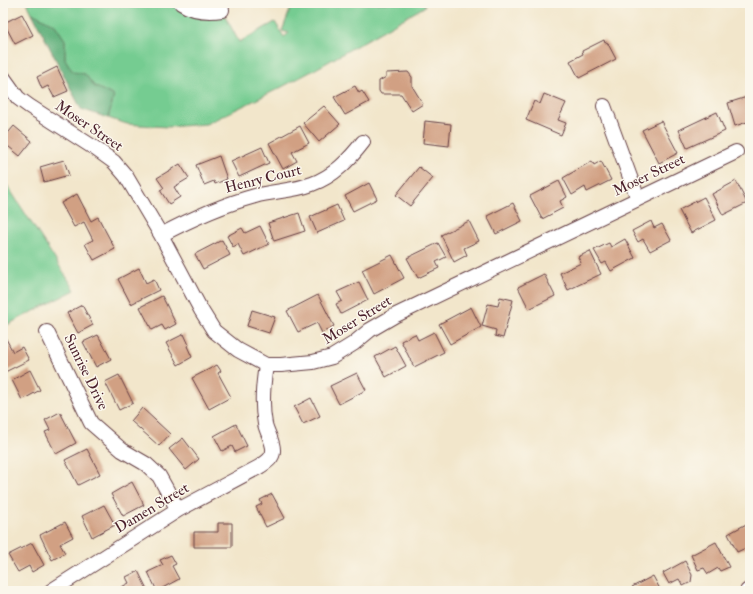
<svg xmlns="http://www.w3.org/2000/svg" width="753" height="594" font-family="'IM FELL Double Pica',serif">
<rect width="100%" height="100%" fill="#fbf7ec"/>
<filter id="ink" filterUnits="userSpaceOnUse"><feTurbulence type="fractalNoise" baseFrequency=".025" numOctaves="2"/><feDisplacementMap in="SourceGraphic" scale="8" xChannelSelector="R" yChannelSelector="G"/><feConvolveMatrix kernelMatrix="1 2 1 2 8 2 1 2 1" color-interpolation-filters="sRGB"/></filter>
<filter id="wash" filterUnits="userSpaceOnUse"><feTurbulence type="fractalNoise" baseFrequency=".012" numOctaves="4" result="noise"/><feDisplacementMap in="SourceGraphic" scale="16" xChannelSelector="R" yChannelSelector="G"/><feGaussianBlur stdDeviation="0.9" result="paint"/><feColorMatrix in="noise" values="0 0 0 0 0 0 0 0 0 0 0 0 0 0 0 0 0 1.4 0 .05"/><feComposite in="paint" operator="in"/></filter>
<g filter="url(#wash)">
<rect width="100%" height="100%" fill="#f2e6cb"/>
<path fill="#75cc91" stroke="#60765e" d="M27,3H181L222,10L239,42L275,22L284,37L289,33L282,31L290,10L298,3H425L424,7L314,70L278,89L206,124L167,127L127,124L108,118L114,96L94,86L85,74L73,72L65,59V40L55,25L32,13Z
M3,179L75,290L3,327Z"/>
<path fill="#60b07b" stroke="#556853" d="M32,13L55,25L65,40V59L73,72L85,74L94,86L114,96L108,118L81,109Z"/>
<g id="blocks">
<path fill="#d1a083" d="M22,14L33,35L15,44L4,23Z
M604,40L605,43L607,42L616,59L579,78L570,61L583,54L582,51Z
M57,67L68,91L54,97L48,86L42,89L37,77Z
M408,72L412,77V86L423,104L412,111L401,94H381L379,91V81L386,77V73Z
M355,86L359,93L362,91L369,102L345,115L334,97Z
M544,94L566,103L558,120L566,123L561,135L526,120L534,101L540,104Z
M750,96V121L735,126L728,103Z
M324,106L340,124L319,142L303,123Z
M717,112L725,131L687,148L679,130Z
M425,121L451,124L449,146L423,143Z
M661,121L678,153L659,163L642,130Z
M14,126L32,141L20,156L3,142V139Z
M300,126L309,143L292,152L297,161L283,169L269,143Z
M262,147L269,163L239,177L231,161Z
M219,156L227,179L215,184L214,181L204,185L196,165Z
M64,160L69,175L44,182L40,167Z
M592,161L594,165L601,161L611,180L587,192L585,187L572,195L563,178Z
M180,164L189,178L174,187L180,197L169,204L160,190L164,188L157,178Z
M419,167L433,178L410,206L396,195Z
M559,181L567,197L560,201L563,208L542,219L530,196Z
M736,181L747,203L723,215L712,194Z
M369,183L377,199L353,211L345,196Z
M77,194L91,221L98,217L115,249L94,260L85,244L93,240L84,222L74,227L61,203Z
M704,197L716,220L691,233L679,210Z
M513,203L522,221L496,234L487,216Z
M337,205L344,221L317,233L310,217Z
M299,213L305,231L274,241L268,223Z
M469,221L479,241L464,248L467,255L454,262L441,235Z
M651,221L654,228L662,224L671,240L650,251L643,239L638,242L632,231Z
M260,226L269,244L244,256L238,244L233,247L227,236L242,228L245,233Z
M625,239L635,258L611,271L606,262L602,264L594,250L609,243L611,247Z
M222,240L230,255L203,269L195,254Z
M438,243L446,257L436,262L439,268L418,278L407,258Z
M590,251L601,274L568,290L560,273L581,263L578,257Z
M392,255L404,278L374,294L362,270Z
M139,268L146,283L154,279L159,290L131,304L118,279Z
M544,274L555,296L529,309L518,287Z
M359,282L368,300L341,314L336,304L342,301L337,292Z
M318,295L334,326L322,333L317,323L298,332L287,311Z
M162,296L176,324L165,330L162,325L152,330L140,307Z
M500,297L513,300L503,338L495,336L496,330L482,326L488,304L498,306Z
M82,305L93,325L78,333L67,313Z
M471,307L481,327L450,344L439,324Z
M252,310L275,317L269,333L247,326Z
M434,332L444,352L414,367L401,341L415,334L418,340Z
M184,334L189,345L187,346L192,357L178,365L166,343Z
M4,335L13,352L22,347L29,360L3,373V336Z
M98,335L111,359L96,367L83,342Z
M395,346L406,366L386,377L375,357Z
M217,365L221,371L218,373L231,397L209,409L192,378Z
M30,370L40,390L22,400L12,380Z
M357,373L366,390L339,404L330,386Z
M119,375L133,403L119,410L105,382Z
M311,398L320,416L303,424L294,407Z
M142,408L170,434L159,446L131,421Z
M60,412L76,443L56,454L45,432L50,430L45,420Z
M236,424L247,446L235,452L232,446L222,451L214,436Z
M183,438L199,459L186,470L169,449Z
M87,449L100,474L78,485L65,460Z
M132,482L144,505L123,516L111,494Z
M272,494L285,518L266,527L256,507L262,504L260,500Z
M104,505L115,525L92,537L82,516Z
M65,522L73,537L60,544L65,553L52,560L40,535Z
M750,522V546L737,552L728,534Z
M218,523H232V547H194V532H218Z
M716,542L729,567L720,571L718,568L708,574L704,568L698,570L691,555Z
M32,543L44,565L32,572L29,566L18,572L8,555Z
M171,555L176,564L172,566L179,579L157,591L148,572L163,565L160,560Z
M685,561L692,575L691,582L683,586L679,579L669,584L663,573Z
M138,571L148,591H117L116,590L129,583L126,577Z
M653,576L661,591H634L632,587Z"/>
</g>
</g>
<g filter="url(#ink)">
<use href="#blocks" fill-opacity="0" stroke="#633d43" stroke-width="1"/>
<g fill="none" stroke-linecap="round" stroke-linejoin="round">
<defs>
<path id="minor" d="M181,3C193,11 208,12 222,10
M3,77L18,98L29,106L96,149L114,162L126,176L161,235L201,310L214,331L238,350L266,365H281L313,362L332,357L353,344L370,330L394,316L736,152
M604,106L638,199
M161,235C191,219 222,205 255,196C273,191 294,191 312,184C334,176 349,160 363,142
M47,332L91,423L122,450L146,464L159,476L178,510
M51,591L178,510L259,467C265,463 273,459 273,451C274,443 267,433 265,424C261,404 263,385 266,365
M747,591L750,589"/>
</defs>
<use href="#minor" stroke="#633d43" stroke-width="16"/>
<use href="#minor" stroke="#fff" stroke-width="14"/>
</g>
</g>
<g text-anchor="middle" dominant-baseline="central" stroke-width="3" stroke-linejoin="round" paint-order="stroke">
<g font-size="15" fill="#4a1f2b" stroke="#fbf7ec">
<text transform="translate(89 126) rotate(34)">Moser Street</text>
<text transform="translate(649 175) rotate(-26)">Moser Street</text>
<text transform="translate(263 179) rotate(-14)">Henry Court</text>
<text transform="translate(357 320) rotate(-32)">Moser Street</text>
<text transform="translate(86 372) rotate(64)">Sunrise Drive</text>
<text transform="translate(152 508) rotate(-31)">Damen Street</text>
</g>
</g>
<rect width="753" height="594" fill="none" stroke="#fbf7ec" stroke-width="16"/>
</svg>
